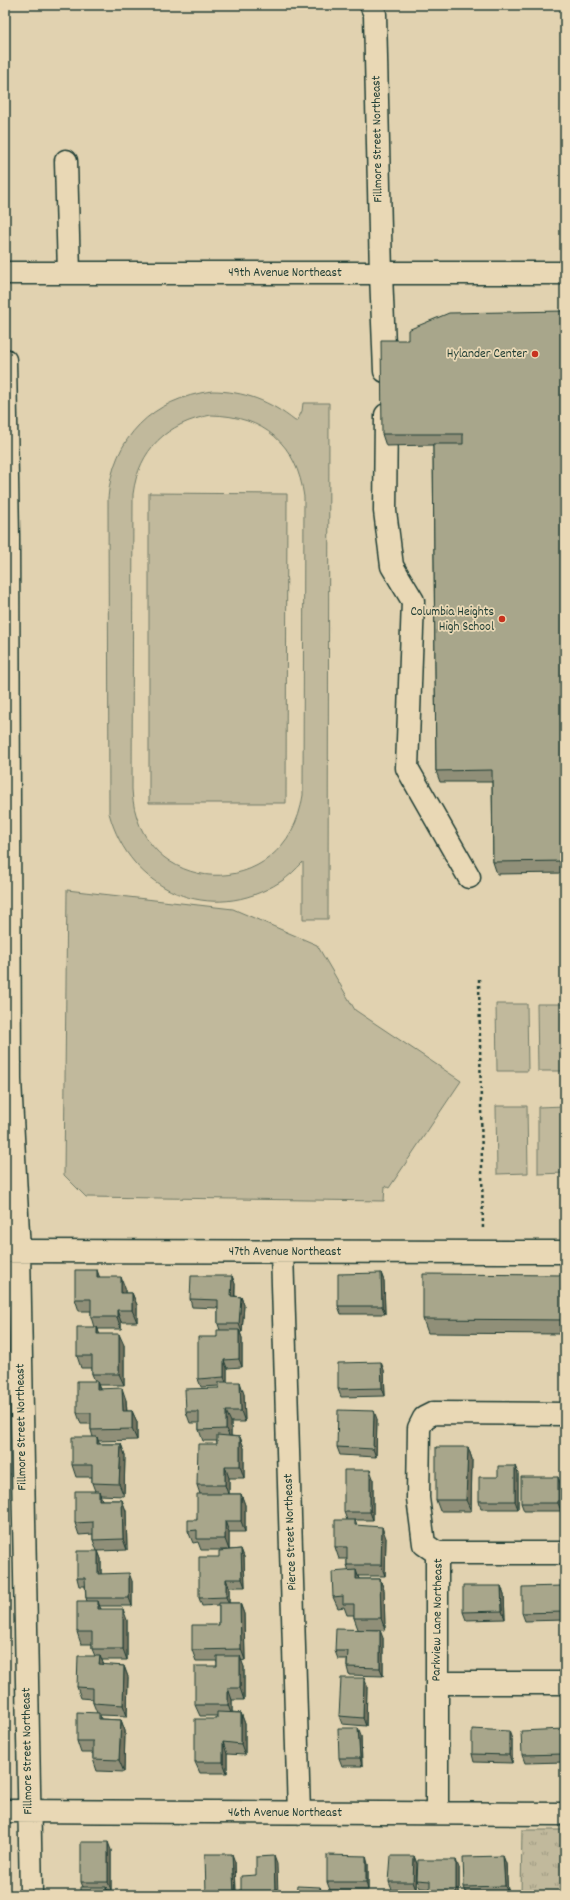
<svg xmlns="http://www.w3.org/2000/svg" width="570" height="1900" font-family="Dekko,sans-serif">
<defs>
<pattern id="park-tufts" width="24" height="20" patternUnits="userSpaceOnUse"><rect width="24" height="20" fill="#c1b99c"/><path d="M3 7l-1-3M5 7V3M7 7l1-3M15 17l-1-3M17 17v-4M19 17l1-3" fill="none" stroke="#9c9880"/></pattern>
</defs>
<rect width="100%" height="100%" fill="#e1d2b0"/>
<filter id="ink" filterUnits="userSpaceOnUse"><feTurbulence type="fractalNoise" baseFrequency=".025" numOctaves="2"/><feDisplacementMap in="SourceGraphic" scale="8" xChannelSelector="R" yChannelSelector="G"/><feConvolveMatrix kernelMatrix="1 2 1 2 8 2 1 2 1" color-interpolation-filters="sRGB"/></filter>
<g filter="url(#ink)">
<path fill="url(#park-tufts)" stroke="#707b68" d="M522,1830H565V1895H521Z"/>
<path fill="#c1b99c" stroke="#707b68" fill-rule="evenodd" d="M212,391C244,391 270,401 295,421H297L302,411L303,403H329L328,919H303V862C296,869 289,877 280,882C211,926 130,891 109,813L108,498C113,437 152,399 212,391ZM211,415C264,416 297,444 304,497L303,795C287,907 136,899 132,789L133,494C139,449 167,423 211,415Z
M149,493L287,494L286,803H149Z
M67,890L233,909L317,945L355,1010L461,1081L389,1188L385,1186L384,1201L86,1197L64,1175Z
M496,1004H527L528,1071H497Z
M537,1004H565V1071H538Z
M496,1106H527L528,1173L497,1174Z
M565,1106V1173L538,1174V1107Z"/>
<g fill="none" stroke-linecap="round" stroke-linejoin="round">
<defs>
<path id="minor" d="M371,5L375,14L381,274L385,371
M66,161L69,273
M5,273H565
M5,360L8,538L10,1080L19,1252L31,1895
M386,415L385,511L392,566L413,601L407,768L469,877
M5,1251L565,1252
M282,1252L299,1813
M437,1553L424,1544L418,1498L419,1428L424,1418L434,1413L565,1414
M437,1553V1813
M437,1553H565
M437,1683H565
M5,1811L565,1814"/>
</defs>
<use href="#minor" stroke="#1f3d34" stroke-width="25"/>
<path stroke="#1f3d34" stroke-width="2.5" stroke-dasharray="3 3" stroke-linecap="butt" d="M479,979L483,1231"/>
<use href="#minor" stroke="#e9d8b5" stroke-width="22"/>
</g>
<path fill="#908f78" stroke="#1f3d34" d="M565,311V873L497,874L493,862L492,782H440L436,771L433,445L386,446L382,434L408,340Z
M381,1273L384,1281L385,1314H341L338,1306Z
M565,1275V1334L428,1333L423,1319Z
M232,1276L235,1284V1296L241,1297L244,1305L242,1332H240L242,1338V1367L227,1368V1382L244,1394L245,1422H231V1436L240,1437L244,1448V1478H229V1494H241L245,1505V1532H229V1550L241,1549L244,1557L245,1587H229V1603H240L244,1614L245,1660L241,1661L244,1667V1700H232V1712L241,1713L245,1724V1755L227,1754V1773H200L195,1762L217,1719V1716H200L195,1705L217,1666V1661H196L192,1650L219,1625V1605L202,1606L199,1598L219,1557L227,1550H201L198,1542L193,1543L188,1531L197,1520L200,1494L197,1485L217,1444V1441H203L199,1430V1423H190L186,1412L219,1388V1386L201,1387L198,1379L220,1330L218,1324V1308L192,1307L190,1299Z
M99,1277L125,1288V1293H132L137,1305V1322H121V1329H98L99,1334L124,1345V1385H98L100,1389L126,1400L127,1411H132L137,1422V1440L98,1441L99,1444H121L125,1455L124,1496L100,1495L102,1500H122L126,1511L127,1550L98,1551L101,1559V1574L132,1581V1606H99L101,1609L127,1620V1660H102L103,1665L124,1666L128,1677L127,1716L100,1715L101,1719L121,1720L125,1731L124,1772L97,1771L93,1759V1753H81L77,1741L97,1713L93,1703V1699L81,1698L77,1687L95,1656L92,1649V1644H81L77,1632L87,1601L86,1598L85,1586H79L77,1578L97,1551L93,1540V1534L79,1535L75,1523L95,1491L92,1483V1477H76L72,1465L93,1437L91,1430V1424H81L77,1413L95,1381L92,1374V1368H81L77,1356L94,1327L91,1317V1311H79L75,1299Z
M384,1370L385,1396L341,1397L338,1389Z
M377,1419L376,1457L340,1455L337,1447Z
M468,1447L472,1459L471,1511H440L436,1500Z
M515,1466L518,1474V1509H481L479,1501L498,1477Z
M558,1477L561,1485V1511H524L521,1503Z
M373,1478V1520H355L357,1526L386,1538L385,1576H358L359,1579H380L384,1590L385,1630H363L383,1638V1676L349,1675L347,1667V1659H338L335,1651L358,1629L354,1618V1615H347L344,1607L338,1608L333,1597L349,1571L347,1565V1559H339L335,1547L347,1520L344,1512Z
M501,1586L504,1594L505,1619L466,1620L463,1612Z
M562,1586L565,1594V1620L525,1621L522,1613Z
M364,1678L367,1686L366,1726L342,1724L339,1716Z
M565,1735V1762L525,1763L522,1755Z
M361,1736L362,1766H342L339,1758Z
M512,1739V1763L474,1762L472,1754Z
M111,1850V1890H108L109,1895L83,1887L81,1882Z
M414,1856L417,1864L416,1890H392L389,1882Z
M503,1856L506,1864L508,1894L467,1895L464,1887Z
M235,1862L236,1895H207L206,1894Z
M368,1864V1890H330L327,1882Z
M459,1868V1895L430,1889L420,1888L417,1880Z"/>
<path fill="#767461" stroke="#1f3d34" d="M97,1270L101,1281L97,1277Z
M381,1273L384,1281L385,1314L382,1306Z
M232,1276L235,1284L234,1304L231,1296Z
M121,1277L125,1288V1305L121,1293Z
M132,1293L137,1305V1322L132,1310Z
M241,1297L244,1305L242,1332L239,1324Z
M117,1310L121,1322V1329L117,1317Z
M97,1327L101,1338L97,1334Z
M239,1330L242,1338V1367L239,1359Z
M119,1334L124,1345V1385L119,1374Z
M224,1360L227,1368V1385L224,1377Z
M381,1362L384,1370L385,1396L382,1388Z
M97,1381L101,1393L97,1389Z
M240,1382L244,1394L245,1422L241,1411Z
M122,1388L126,1400L127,1422L123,1411Z
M132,1411L137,1422V1440L132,1429Z
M226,1411L231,1422V1440L226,1429Z
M374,1411L377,1419L376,1457L373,1449Z
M97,1437L101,1448L97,1444Z
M240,1437L244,1448V1478L240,1466Z
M121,1444L125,1455L124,1496L119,1484Z
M468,1447L472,1459L471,1511L466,1500Z
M225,1466L229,1478V1497L225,1485Z
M515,1466L518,1474V1509L515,1501Z
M370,1470L373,1478V1520L370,1512Z
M558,1477L561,1485V1511L558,1503Z
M99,1491L103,1503L99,1500Z
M241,1494L245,1505V1532L241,1521Z
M122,1500L126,1511L127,1550L123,1539Z
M225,1521L229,1532V1550L225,1539Z
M382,1527L386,1538L385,1576L381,1565Z
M241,1549L244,1557L245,1587L242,1579Z
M98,1551L101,1559V1582L98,1574Z
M356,1570L360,1582L356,1579Z
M129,1573L132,1581V1606L129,1598Z
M226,1579L229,1587V1605L226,1597Z
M380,1579L384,1590L385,1630L381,1618Z
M501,1586L504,1594L505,1619L502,1611Z
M562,1586L565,1594V1618L563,1612Z
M98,1601L102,1613L98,1609Z
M240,1603L244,1614L245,1660L241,1649Z
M123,1609L127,1620V1660L123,1649Z
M380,1630L383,1638V1676L380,1668Z
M100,1656L105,1667L99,1664Z
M240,1656L244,1667V1700L240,1688Z
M124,1666L128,1677L127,1716L123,1705Z
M364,1678L367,1686L366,1726L363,1718Z
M228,1688L232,1700V1716L228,1705Z
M241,1713L245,1724V1755L241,1744Z
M121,1720L125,1731L124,1772L119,1760Z
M358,1728L361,1736L362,1766L360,1758Z
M563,1729L565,1735V1760L563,1754Z
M509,1731L512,1739V1763L509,1755Z
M223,1742L227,1754V1773L223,1762Z
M108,1842L111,1850V1890L108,1882Z
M232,1854L235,1862L236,1895H234V1894Z
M274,1856L277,1864L278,1895H275Z
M366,1856L368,1864V1890L366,1882Z
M414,1856L417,1864L416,1890L413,1882Z
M503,1856L506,1864L508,1894L505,1886Z
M456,1860L459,1868V1895H456Z
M106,1887L109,1895H106Z
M320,1887L323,1895H320Z"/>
<path fill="#a8a68b" stroke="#1f3d34" d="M565,311V861L493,862L492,770L436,771L433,444H463V434H382L381,340H408V330L449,313Z
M75,1270H97V1277H121V1293H132V1310H117V1317H91V1299H75Z
M381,1273L382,1306H338V1274Z
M423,1274L565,1275V1320L423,1319Z
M191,1276H232L231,1296L241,1297L239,1324H218V1300L190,1299Z
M77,1327H97V1334H119V1374H92V1356H77Z
M217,1330H239V1359L224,1360V1377L198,1379V1337H217Z
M381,1362L382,1388L338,1389V1363Z
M77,1381H97V1389L122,1388L123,1411H132V1429L91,1430V1413H77Z
M219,1382H240L241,1411H226V1429L199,1430V1412H186L185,1389L219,1388Z
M338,1410L374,1411L373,1449L337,1447Z
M217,1435L240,1437V1466H225V1485H197L198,1444H217Z
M72,1437H97V1444H121L119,1484L92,1483V1465H72Z
M436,1447H468L466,1500H436Z
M498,1466H515V1501H479V1477H498Z
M344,1470H370V1512H344Z
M521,1477H558V1503H521Z
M75,1491H99V1500H122L123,1539L93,1540V1522L75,1523Z
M197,1494H241V1521H225V1539H197V1530L188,1531V1520H197Z
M335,1520H355V1525L382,1527L381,1565H347V1547H335Z
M241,1549L242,1579H226V1597L199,1598V1557H219V1551Z
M77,1551H98V1574L129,1573V1598H86L85,1578H77Z
M356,1570V1579H380L381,1618H354V1604H343V1596L333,1597L332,1572Z
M463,1586H501L502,1611L463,1612Z
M562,1586L563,1612L522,1613V1587Z
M77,1601H98V1609H123V1649H92V1632H77Z
M219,1603H240L241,1649L192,1650V1625H219Z
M336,1629L380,1630V1668L347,1667L348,1651H335Z
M78,1656H100L99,1664L124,1666L123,1705L93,1703V1688L77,1687Z
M217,1656H240V1688H228V1705H195V1666H217Z
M341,1678H364L363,1718L339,1716Z
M77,1712L99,1713V1719L121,1720L119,1760L93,1759V1741H77Z
M217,1712L241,1713V1744L223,1742V1762H195V1719H217Z
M338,1728H358L360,1758H339Z
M472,1729L509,1731V1755L472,1754Z
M563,1729V1754L522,1755L521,1731Z
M81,1842H108V1882H81Z
M205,1854H232L234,1894H206Z
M327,1855L366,1856V1882H327Z
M274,1856L275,1895H241V1876L256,1875V1857Z
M391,1856H414L413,1882H389Z
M503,1856L505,1886L464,1887L463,1857Z
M418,1860H456V1895H430V1881L417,1880Z
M297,1886L320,1887V1895H296Z
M81,1887H106V1895H81Z"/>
</g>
<g fill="#c8321e" stroke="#e9d8b5" stroke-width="1.5">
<circle cx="535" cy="354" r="4"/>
<circle cx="502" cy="619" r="4"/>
</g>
<g text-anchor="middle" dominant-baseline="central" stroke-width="3.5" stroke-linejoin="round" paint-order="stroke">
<g font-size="13" fill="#1f3d34" stroke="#e9d8b5">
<text transform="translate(378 139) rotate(-91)">Fillmore Street Northeast</text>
<text x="285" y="273">49th Avenue Northeast</text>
<text x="285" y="1252">47th Avenue Northeast</text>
<text transform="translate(22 1427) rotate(-91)">Fillmore Street Northeast</text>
<text transform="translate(291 1532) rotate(-92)">Pierce Street Northeast</text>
<text transform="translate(438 1620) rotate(-89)">Parkview Lane Northeast</text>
<text transform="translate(28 1751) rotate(-91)">Fillmore Street Northeast</text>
<text x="285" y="1813">46th Avenue Northeast</text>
</g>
<g font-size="13" fill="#1f3d34" stroke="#e9d8b5" text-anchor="end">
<text x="527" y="354">Hylander Center</text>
<text x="494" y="612">Columbia Heights<tspan x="494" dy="15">High School</tspan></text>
</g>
</g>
<rect width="570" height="1900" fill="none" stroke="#e9d8b5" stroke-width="20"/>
<rect x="10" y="10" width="550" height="1880" fill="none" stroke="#1f3d34" stroke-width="1.5" filter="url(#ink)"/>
</svg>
